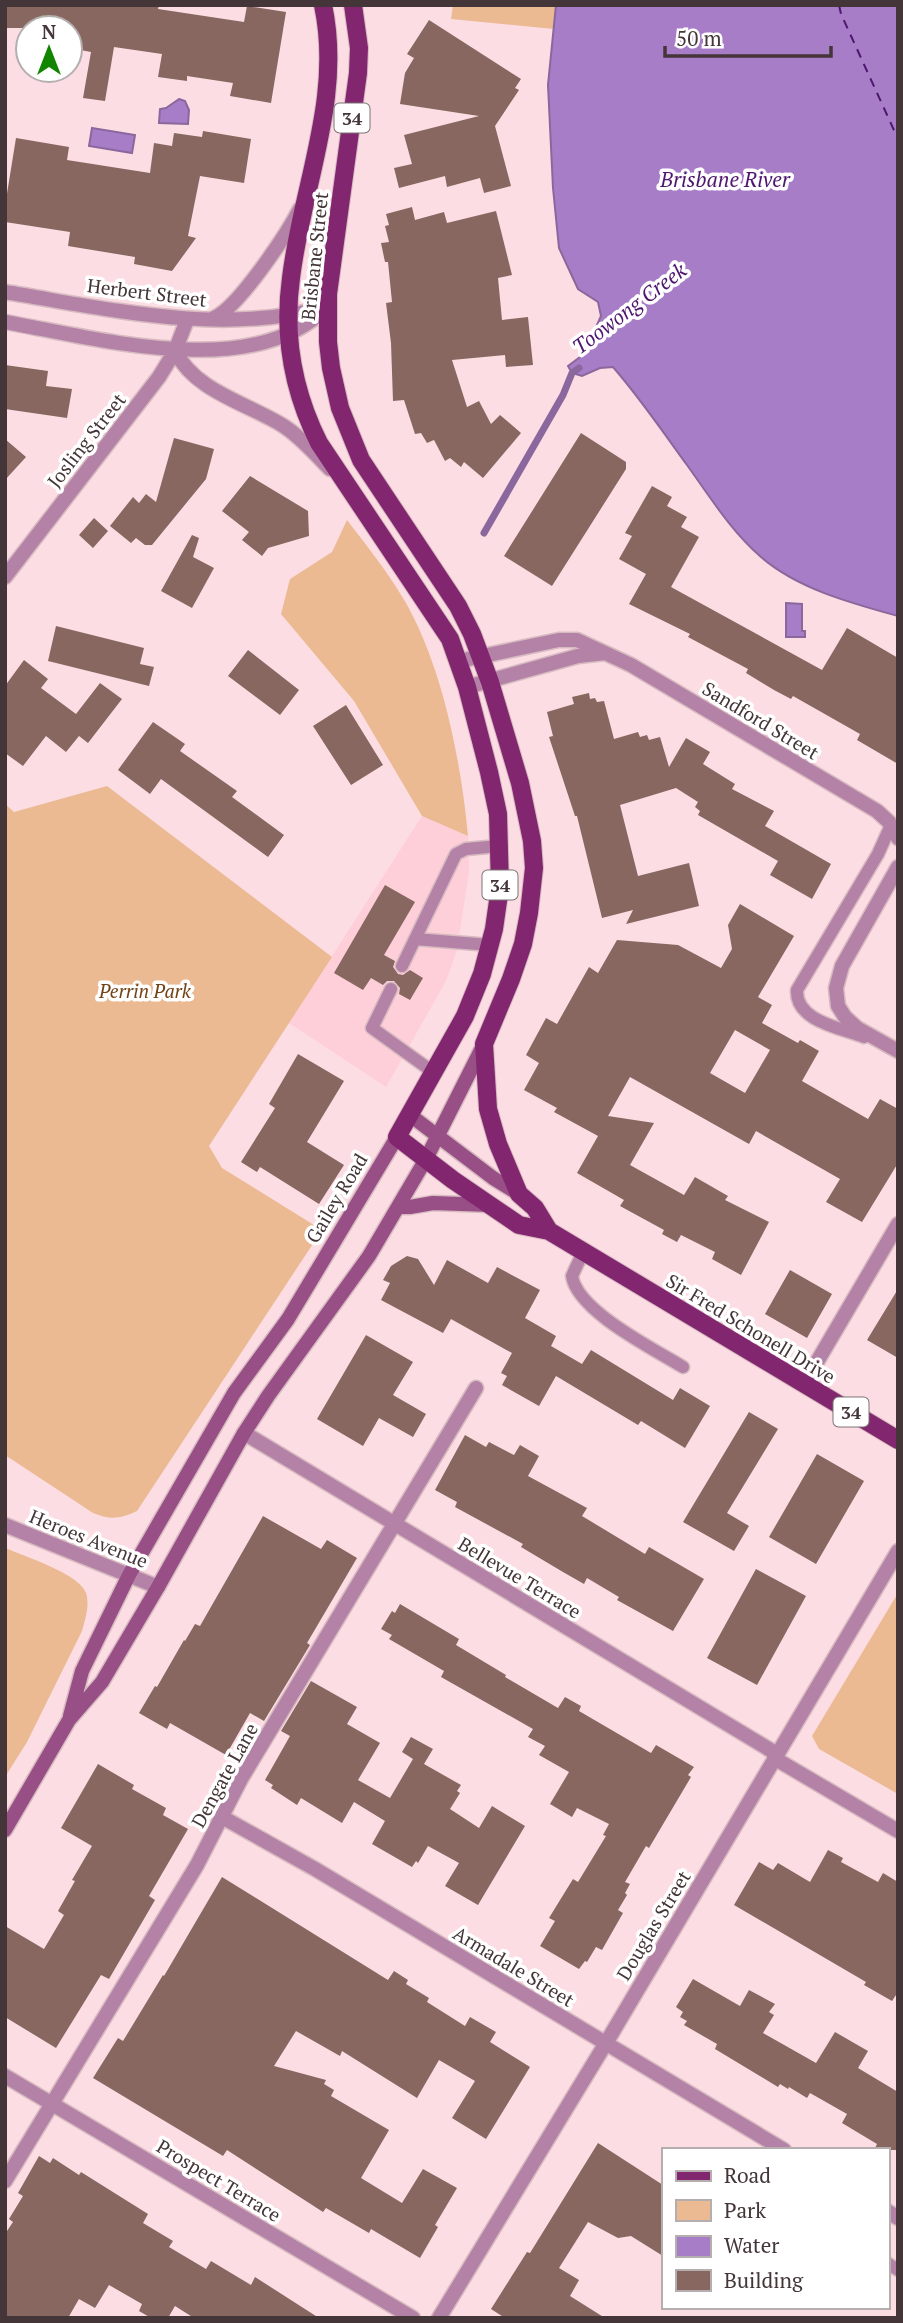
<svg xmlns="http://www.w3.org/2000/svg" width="903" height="2323" font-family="'PT Serif',serif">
<rect width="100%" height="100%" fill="#fcdde3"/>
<path fill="#fecfd8" d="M422,816L468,836L469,872L457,950L446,981L386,1087L289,1023Z"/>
<path fill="#ebba93" d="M453,5H556L554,29L451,19Z
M347,520C368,547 389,574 406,603C443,669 461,761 468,836L422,816L354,701L281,614L290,579L332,552Z
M107,786L332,957L209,1146L222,1168L322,1230L137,1511C120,1519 110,1520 93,1513L5,1455V804L14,812Z
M5,1548C24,1556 80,1574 86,1593C90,1605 85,1620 82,1631L27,1742L5,1777Z
M898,1593V1794L819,1749L812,1736Z"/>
<path fill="#a87dc7" stroke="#8a679c" stroke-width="2" d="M556,5H898V616C851,603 798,589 761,557C731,531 710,497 687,465C663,432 640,398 613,367L600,368L582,376L572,373L568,366L584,354L601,316L598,302L578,289L559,248L553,188L548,85Z
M179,99L185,101L189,110L188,124L159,123L160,109L166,108Z
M92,128L135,135L132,153L89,146Z
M786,603L802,604V631H805V637H786Z"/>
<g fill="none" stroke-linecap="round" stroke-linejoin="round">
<path stroke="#8a679c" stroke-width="7" d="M484,533L563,395L572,373L579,368"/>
<path stroke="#4f166f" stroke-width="2" stroke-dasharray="9 7" stroke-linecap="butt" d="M839,5L841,14L898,139"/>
</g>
<path fill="#876760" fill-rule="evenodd" d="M5,5H159L158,9L244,22L247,6L286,12L271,103L230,96L233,83L187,76V81L158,77L162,54L114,47L105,101L83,98L91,52L70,48V28H5Z
M429,20L521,79L515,88L519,90L495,126L511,186L484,193L480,178L447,187L445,176L399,188L394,168L412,164L404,135L479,116L400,104L405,73L414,58L407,54Z
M203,131L251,139L244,183L200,176L188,236L196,238L172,271L134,264L135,257L68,246L70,232L5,222V206L16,138L69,147L67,160L150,173L154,143L172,146L174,133L202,137Z
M412,207L415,220L444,212L447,223L496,211L512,275L498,278L502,320L528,317L533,365L506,367L505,355L452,360L467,407L479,401L491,424L500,415L521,433L483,478L464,462L461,467L450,458L445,461L434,440L427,443L421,433L415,434L404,400L393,401L391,343L386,303L392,302L388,262H385L381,243L389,242L385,226L389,225L386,214Z
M5,365L48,371L46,386L72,389L67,418L5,409Z
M581,433L626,462V469L552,586L504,556Z
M174,438L214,449L206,479L152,545H145L136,538L131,543L110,526L133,497L139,503L146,494L156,502Z
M5,439L26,457L5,480Z
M250,476L308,511L309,536L268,548L262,556L242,540L249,532L222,511Z
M652,486L672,497L667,506L687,517L681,527L699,537L671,587L822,670L847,628L898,658V764L857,740L860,734L793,696L791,699L774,690L746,673L748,669L688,637L690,634L629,604L646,574L619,559L632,536L625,533Z
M94,518L108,531L93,548L79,535Z
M192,535L199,538L193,557L214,568L192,608L161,591Z
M56,626L144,648L140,664L154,667L149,686L48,661Z
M248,650L299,690L280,715L228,676Z
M24,660L48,679L41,688L76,714L100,683L122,699L88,743L79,736L66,752L46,736L23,766L5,753V686Z
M589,693L590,699L595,698L597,702L604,701L614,739L638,732L640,737L647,735L649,740L660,737L669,767L686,738L710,752L703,764L735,784L732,789L774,811L765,826L831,864L812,899L770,875L778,861L698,815L700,811L695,807L698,802L676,788L620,805L638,876L689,863L699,906L626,924L633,910L602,918L577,816H575L549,737L553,736L547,712L574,704L572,697Z
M346,705L383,765L351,785L313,726Z
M153,722L185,744L180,751L237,791L232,797L284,835L268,857L161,779L150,794L118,770Z
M385,885L415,902L384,955L395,961L393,967L398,974L403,975L410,970L423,978L410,1000L399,994L400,988L394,981H387L383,985L371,978L363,990L334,973Z
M740,904L794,936L758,997L772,1005L762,1023L798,1043L800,1040L819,1051L802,1081L868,1119L880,1099L898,1109V1163L862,1222L826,1202L840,1179L756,1131L749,1144L630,1077L608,1116L654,1123L630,1165L684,1195L695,1177L728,1196L725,1200L769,1222L741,1275L712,1259L715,1252L681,1235L677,1242L662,1234L664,1230L620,1206L624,1200L577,1173L598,1136L554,1112L557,1108L524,1090L539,1063L526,1055L546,1018L557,1024L589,967L598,973L617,940L678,945L721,968L732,949L728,925ZM735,1030L770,1050L745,1093L710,1073Z
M298,1054L344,1081L307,1142L344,1165L319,1204L260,1167L257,1172L241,1162L275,1108L269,1104Z
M407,1256L418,1259L434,1285L447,1260L488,1283L497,1267L540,1290L525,1318L556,1336L551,1346L582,1364L591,1350L673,1400L680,1388L710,1406L685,1448L641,1421L638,1425L556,1376L539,1406L502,1385L507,1376L501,1373L512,1353L451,1319L443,1333L381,1300L390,1283L383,1280L391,1266Z
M790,1270L832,1294L807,1338L765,1314Z
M898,1289V1358L867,1340Z
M366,1335L413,1362L393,1395L426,1414L413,1437L379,1418L363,1446L317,1419Z
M749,1412L778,1429L727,1513L749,1526L734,1551L683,1522Z
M465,1435L486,1447L489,1442L514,1455L520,1445L539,1456L528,1476L587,1508L582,1516L645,1554L649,1547L704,1579L673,1631L617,1600L619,1597L587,1578L584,1584L563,1572L521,1547L523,1544L455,1507L457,1502L435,1490Z
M817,1454L864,1481L816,1564L769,1537Z
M263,1516L321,1549L327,1540L357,1558L307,1643L310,1645L264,1721L250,1713L226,1755L170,1723L167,1729L139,1713L155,1686L157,1687L184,1640L185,1641L195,1624L200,1626Z
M756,1569L806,1596L757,1685L707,1658Z
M400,1604L459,1639L456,1645L506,1675L505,1677L558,1708L565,1697L581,1706L579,1711L651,1753L656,1745L694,1767L688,1775L691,1777L649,1848L646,1846L625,1882L630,1884L625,1893L627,1895L618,1910L623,1913L602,1950L596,1947L587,1962L585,1961L579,1969L540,1946L555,1921L549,1918L573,1879L578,1882L606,1836L603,1835L609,1824L577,1808L572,1817L550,1804L569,1772L539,1755L545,1746L528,1737L533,1729L441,1677L444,1671L389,1639L392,1635L381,1629L392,1611L395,1613Z
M311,1681L357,1707L347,1724L380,1743L358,1780L390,1798L413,1759L402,1752L411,1737L433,1749L424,1764L461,1785L457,1791L460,1793L450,1809L479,1828L492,1806L525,1826L478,1905L445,1886L459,1863L428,1846L418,1863L416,1861L412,1867L372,1844L385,1821L354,1802L342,1823L301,1798L297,1805L271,1788L273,1785L265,1780L290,1736L281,1731Z
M98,1764L134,1785L132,1789L166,1808L163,1815L188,1829L149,1896L155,1900L109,1979L101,1975L56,2048L5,2017V1926L44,1949L64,1915L58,1911L75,1881L72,1880L92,1846L61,1828Z
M828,1850L843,1858L841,1862L878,1882L883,1873L898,1882V1992L892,2001L864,1985L866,1982L734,1905L759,1862L773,1870L778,1863L810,1882Z
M222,1877L388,1980L394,1971L408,1980L406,1984L429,1998L427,2002L465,2026L470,2017L496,2032L490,2042L530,2067L486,2139L452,2118L475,2081L439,2060L417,2098L342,2051L340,2056L296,2031L274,2066L326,2080L324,2084L334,2090L331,2096L389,2130L361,2178L402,2203L423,2169L457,2188L435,2225L438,2227L420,2258L371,2229L369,2233L326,2208L323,2212L227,2150L223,2156L93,2078L118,2038L123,2041L163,1975L164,1976Z
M693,1979L740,2006L749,1990L775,2004L769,2012L774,2015L763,2033L816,2063L835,2032L868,2051L858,2068L898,2092V2150H874L877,2144L842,2123L847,2114L810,2093L807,2098L789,2087L788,2089L780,2084L778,2087L715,2049L717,2044L684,2025L687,2021L680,2017L683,2012L676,2007Z
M598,2143L663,2185V2256L631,2236L618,2238L588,2222L559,2268L579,2280L570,2296L605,2318H505L491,2309L527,2252L530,2253Z
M39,2156L50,2163L53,2158L79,2175L81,2172L148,2214L143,2223L173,2241L169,2247L206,2269L211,2261L251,2285L255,2277L319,2318H194L175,2306L168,2318H151L139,2311L142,2304L109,2285L95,2308L79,2299L68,2318H5V2234L13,2222L9,2219L23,2196L18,2193Z"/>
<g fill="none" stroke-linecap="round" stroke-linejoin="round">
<defs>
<path id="service" d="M415,939L490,945
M402,966L456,854L466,849L499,846
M391,989L372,1028L433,1072
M864,1037C841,1028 795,1021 797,990L878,854L891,825
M583,1252L572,1276C577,1311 654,1349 683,1367
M887,2263L898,2270"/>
<path id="minor" d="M5,292C110,309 217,335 323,308
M214,318C238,308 287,234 300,209
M5,322C96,338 254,383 327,307
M175,351C195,391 246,403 282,425C300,436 315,454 330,469
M5,577L159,377L175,351L187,320
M459,661L559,640H577L631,665L877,811L889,822L898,838
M467,687L578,656L605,653
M898,867L842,966L836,988L838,1006L845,1017L857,1028L898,1051
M804,1384L898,1224
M244,1433L777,1754
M774,1758L898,1831
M222,1817L315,1869L784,2150
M5,2076L413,2318
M5,2181L197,1865L241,1779L476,1388
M887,2211L898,2218
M439,2318L612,2033L898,1551"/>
<path id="tertiary" d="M5,1525L158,1587"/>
<path id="secondary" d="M410,1115L493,1178L519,1194
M398,1207H410L433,1203L490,1205
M70,1716L82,1671L129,1575L234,1393L288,1319L397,1137
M5,1830L69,1720L102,1682L158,1587L244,1433L268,1396L369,1256L426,1159L484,1044"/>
<path id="primary" d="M323,5C343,98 302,186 291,278C283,336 293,391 319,443L450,639L467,687L489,772L498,814L500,887L494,929L482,974L465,1016L397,1137L453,1180L519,1225L549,1231L898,1440
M353,5L359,48L358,73L328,294V342L331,368L340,408L361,460L458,606L472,634L490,682L520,783L532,841L534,868L529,913L523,944L511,979L484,1044L488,1109L498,1144L519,1194L535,1208L549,1231"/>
</defs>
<use href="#service" stroke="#d7bbc1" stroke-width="15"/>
<use href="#minor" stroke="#d7bbc1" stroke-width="17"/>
<use href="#tertiary" stroke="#d7bbc1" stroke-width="17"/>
<use href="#secondary" stroke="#d7bbc1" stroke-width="17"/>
<use href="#primary" stroke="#d7bbc1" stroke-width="20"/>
<use href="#service" stroke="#b482a6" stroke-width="12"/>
<use href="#minor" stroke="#b482a6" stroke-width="14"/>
<use href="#tertiary" stroke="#b482a6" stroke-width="14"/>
<use href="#secondary" stroke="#984f86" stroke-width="14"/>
<use href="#primary" stroke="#82276f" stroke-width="18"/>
</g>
<g text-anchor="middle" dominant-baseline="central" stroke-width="7" stroke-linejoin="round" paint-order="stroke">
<g fill="#fff" stroke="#7c7274" stroke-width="2">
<rect x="334.5" y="103.5" width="35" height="29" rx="5"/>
<rect x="482.5" y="870.5" width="35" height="29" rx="5"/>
<rect x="833.5" y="1397.5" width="35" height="29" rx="5"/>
</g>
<g font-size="18" font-weight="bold" fill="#443538">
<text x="352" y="118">34</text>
<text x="500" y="885">34</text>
<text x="851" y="1412">34</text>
</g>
<g font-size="19" fill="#443538" stroke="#fff">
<text transform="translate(314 256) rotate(-84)">Brisbane Street</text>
<text transform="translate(147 292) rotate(7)">Herbert Street</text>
<text transform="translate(86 440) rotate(-52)">Josling Street</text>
<text transform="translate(761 720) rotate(31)">Sandford Street</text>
<text transform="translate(336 1198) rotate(-59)">Gailey Road</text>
<text transform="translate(751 1328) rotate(31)">Sir Fred Schonell Drive</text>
<text transform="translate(89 1538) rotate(22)">Heroes Avenue</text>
<text transform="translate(520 1577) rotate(31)">Bellevue Terrace</text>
<text transform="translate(224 1775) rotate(-61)">Dengate Lane</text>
<text transform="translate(653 1925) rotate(-59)">Douglas Street</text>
<text transform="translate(514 1966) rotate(31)">Armadale Street</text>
<text transform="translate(219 2180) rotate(31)">Prospect Terrace</text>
</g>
<g font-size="19" font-style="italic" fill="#734316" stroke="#fff">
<text x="145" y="990">Perrin Park</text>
</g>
<g font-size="21" font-style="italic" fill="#4f166f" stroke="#fff">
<text x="725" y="179">Brisbane River</text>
<text transform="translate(629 308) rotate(-37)">Toowong Creek</text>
</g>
</g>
<rect width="903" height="2323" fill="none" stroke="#443538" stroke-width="14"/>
<rect x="662" y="2148" width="228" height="161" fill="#ffffff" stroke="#b4aeaf" stroke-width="2"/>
<rect x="676" y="2171" width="35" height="10" fill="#82276f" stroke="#b4aeaf" stroke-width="2"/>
<text x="724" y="2183" font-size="21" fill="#443538">Road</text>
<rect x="676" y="2200" width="35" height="21" fill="#ebba93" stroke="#b4aeaf" stroke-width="2"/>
<text x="724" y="2218" font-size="21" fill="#443538">Park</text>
<rect x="676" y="2236" width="35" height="21" fill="#a87dc7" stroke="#b4aeaf" stroke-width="2"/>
<text x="724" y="2253" font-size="21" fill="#443538">Water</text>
<rect x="676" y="2270" width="35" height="21" fill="#876760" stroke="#b4aeaf" stroke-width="2"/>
<text x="724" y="2288" font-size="21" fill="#443538">Building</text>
<g transform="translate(49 49)"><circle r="33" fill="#ffffff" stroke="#b4aeaf" stroke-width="2"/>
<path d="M0-5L12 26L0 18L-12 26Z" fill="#128500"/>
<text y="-10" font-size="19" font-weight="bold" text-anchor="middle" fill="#443538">N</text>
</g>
<path d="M665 46v10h166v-10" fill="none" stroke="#443538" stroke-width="3.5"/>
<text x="676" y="46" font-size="21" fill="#443538" stroke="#ffffff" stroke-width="5" paint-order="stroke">50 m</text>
</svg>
